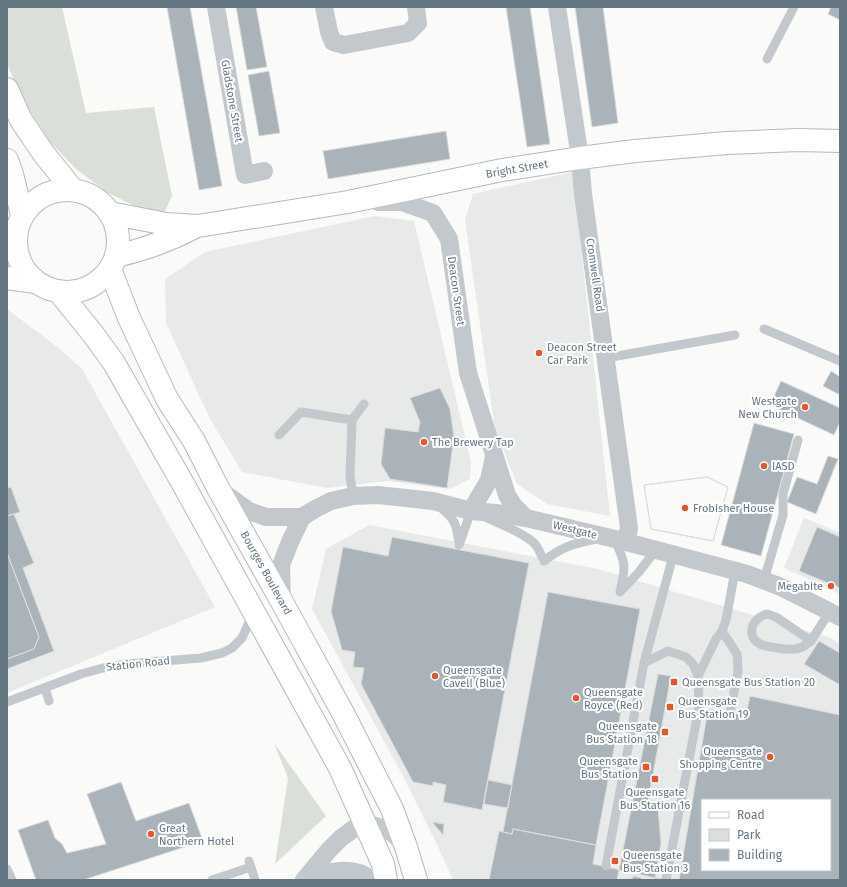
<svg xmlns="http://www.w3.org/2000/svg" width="847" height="887" font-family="'Fira Sans',sans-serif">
<rect width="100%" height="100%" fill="#fafaf8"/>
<path fill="#e8e9e9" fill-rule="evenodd" d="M573,172L610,516L547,504L517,484L495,429L465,220L473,194Z
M375,216L414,221L471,462L470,479L450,489L387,481L327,488L242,472L209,417L166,323L165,279L205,252Z
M7,309L60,349L82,369L215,607L7,693Z
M804,518L840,533V594L784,568Z
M369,525L598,569L831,638L840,644V880H453L438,847L403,776L312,609L326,549ZM702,800H830V870H702Z"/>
<path fill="#dadfd7" d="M7,7H62L86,113L154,107L172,196L164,213L135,206L108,193L76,169L51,143L24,102L7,64Z
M274,743L326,816L275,864L288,778Z"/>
<path fill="#aab3b9" stroke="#dcdcda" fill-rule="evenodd" d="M167,7H190L222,186L199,190Z
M236,7H256L267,67L247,70Z
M506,7H530L550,144L527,147Z
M575,7H603L618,123L592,127Z
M831,7H840V20L828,14Z
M269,71L280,133L259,136L248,75Z
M446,131L450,159L328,179L323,151Z
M831,371L840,377V395L823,386Z
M781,381L840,408V422L834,435L770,405Z
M440,388L450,409L454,437L447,488L390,479L381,464L385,428L418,432L420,422L410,398Z
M754,423L794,434L761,556L721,545Z
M828,456L838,459L816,514L787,502L797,477L817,484Z
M707,477L728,487L713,541L651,529L644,485Z
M707,477L728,487L713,541L651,529L644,485Z
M11,487L20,512L7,516V488Z
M14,514L34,563L23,568L54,651L7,669V659L34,649L39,637L7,553V516Z
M817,527L840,537V588L799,571Z
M392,537L529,563L482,810L443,802L446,785L433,782V786L413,782L361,684L364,668L353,667L355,652L342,650L331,611L343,547L388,556Z
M7,553L39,637L34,649L7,659Z
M548,592L640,609L596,845L513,829L512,834L503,832Z
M819,641L840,653V685L804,664Z
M658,674L671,676L647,807L658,809L661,843L655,878V880H617Z
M750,696L840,715V880H679L708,709L746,715ZM702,800H830V870H702Z
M488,780L512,785L508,808L484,804Z
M121,782L136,821L189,803L203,841L83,880H36L18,830L48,820L55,838L62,844L67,853L106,844L87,794Z
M432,822L444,824L443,835Z
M513,829L596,845L593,864L665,880H489L499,831L512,834Z
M634,876L641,878L642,880H631Z"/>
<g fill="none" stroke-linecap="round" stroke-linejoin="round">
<defs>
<path id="secondary" d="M110,213L166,224L198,226L348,202L502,170L580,158L635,151L727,143L798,140L840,141
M7,248L15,243
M116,256C144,250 170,240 195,227
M7,278L35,282"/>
<path id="primary" d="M7,89L21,120L44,154L73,190
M7,160L12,174L22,215
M16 241a51 51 0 1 1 102 0a51 51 0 1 1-102 0Z
M110,269L129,318L167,399L194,441L218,488L282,602L343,713L392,809L406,847L416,880
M59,292L93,334L114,363L182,482L340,768L383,864L386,880"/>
</defs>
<use href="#secondary" stroke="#b3babf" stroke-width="24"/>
<use href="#primary" stroke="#b5babe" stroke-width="24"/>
<path stroke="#c3c8cc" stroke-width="9" d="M767,59L794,7
M764,329L840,361
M606,358L735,335
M352,420L350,476L353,496
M352,420L364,404
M279,435L301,412L352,420
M440,507C456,520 456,524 459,543
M485,517C501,524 519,531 533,542C538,546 541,555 544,561C561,547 575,543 596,539
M615,540C626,564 626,566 620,592
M459,545L471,511L473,512
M764,580L783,515V494L798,440
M621,591L639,572L655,551
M767,614L776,617L811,641C806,645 801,649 794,649C787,650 767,647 760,644C745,636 752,618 767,614Z
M722,631L737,654L738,671L730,713
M811,641L830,611
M644,663L668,651L686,657L693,664L698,676L699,707L666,880
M698,676L716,639L722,631L726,620L735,571
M45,688L49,701
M7,702L81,674L103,668L126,664L201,658L222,653L232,648L242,638L253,613
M249,861L255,880
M606,866L644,663L673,556
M7,869L12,880
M212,880L251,867"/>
<path stroke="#c3c8cc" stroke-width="18" d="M216,7L245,175L264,171
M324,7L329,32L333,42L344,45L408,33L418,23L416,7
M557,7L580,158L583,194L629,528L626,542
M378,202H402L433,213L449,239L468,373L507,495L513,505L526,518
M220,490L249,511L266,517H302
M471,511L489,480L494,457
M282,601L281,565L290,542L302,517L315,509L331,501L353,496L378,495L433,501L471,511L496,513L526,518L615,539L747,574L781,587L840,617
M304,880L329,850L341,838L363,822L379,827L393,833L406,847
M309,880C326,871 355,865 371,880"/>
<use href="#secondary" stroke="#fff" stroke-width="22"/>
<use href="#primary" stroke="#fff" stroke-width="22"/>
</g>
<g fill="#e4572e" stroke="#fff" stroke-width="1.5">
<circle cx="539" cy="353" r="4"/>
<circle cx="805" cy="407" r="4"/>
<circle cx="424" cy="442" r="4"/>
<circle cx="764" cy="466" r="4"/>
<circle cx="685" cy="508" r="4"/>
<circle cx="831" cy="586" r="4"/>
<circle cx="435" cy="676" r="4"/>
<rect x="670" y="678" width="8" height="8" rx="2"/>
<circle cx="576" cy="698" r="4"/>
<rect x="666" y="703" width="8" height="8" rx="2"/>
<rect x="661" y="728" width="8" height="8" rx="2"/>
<circle cx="770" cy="757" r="4"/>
<rect x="642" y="763" width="8" height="8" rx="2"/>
<rect x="651" y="775" width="8" height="8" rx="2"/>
<circle cx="151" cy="834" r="4"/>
<rect x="611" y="857" width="8" height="8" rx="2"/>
</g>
<g text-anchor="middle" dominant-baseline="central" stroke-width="4" stroke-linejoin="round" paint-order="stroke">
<g font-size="11" fill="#657683" stroke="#fff">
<text transform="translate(232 101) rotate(80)">Gladstone Street</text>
<text transform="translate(517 169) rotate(-10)">Bright Street</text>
<text transform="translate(595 275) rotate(82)">Cromwell Road</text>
<text transform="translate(456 291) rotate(82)">Deacon Street</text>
<text transform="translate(575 530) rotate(14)">Westgate</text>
<text transform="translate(266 573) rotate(61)">Bourges Boulevard</text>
<text transform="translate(138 664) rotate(-6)">Station Road</text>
</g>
<g font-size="11" fill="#657683" stroke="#fff" text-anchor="start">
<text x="547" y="347">Deacon Street<tspan x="547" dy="13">Car Park</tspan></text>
<text x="797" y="401" text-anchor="end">Westgate<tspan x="797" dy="13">New Church</tspan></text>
<text x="432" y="442">The Brewery Tap</text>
<text x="772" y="466">IASD</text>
<text x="693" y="508">Frobisher House</text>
<text x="823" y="586" text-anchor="end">Megabite</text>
<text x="443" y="670">Queensgate<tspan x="443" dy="13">Cavell (Blue)</tspan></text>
<text x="682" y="682">Queensgate Bus Station 20</text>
<text x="584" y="692">Queensgate<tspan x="584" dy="13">Royce (Red)</tspan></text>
<text x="678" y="701">Queensgate<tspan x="678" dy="13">Bus Station 19</tspan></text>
<text x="657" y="726" text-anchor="end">Queensgate<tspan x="657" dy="13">Bus Station 18</tspan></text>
<text x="762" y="751" text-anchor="end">Queensgate<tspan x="762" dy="13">Shopping Centre</tspan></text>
<text x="638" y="761" text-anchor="end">Queensgate<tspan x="638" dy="13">Bus Station</tspan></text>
<text x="655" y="792" text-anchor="middle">Queensgate<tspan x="655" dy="13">Bus Station 16</tspan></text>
<text x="159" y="828">Great<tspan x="159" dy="13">Northern Hotel</tspan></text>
<text x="623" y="855">Queensgate<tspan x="623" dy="13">Bus Station 3</tspan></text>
</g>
</g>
<rect width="847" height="887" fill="none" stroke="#657683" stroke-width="16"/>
<rect x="701" y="799" width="130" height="72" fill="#ffffff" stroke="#c1c8cd"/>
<rect x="709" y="812" width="20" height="6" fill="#ffffff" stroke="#c1c8cd"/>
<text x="737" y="819" font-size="12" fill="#657683">Road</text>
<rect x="709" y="829" width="20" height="12" fill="#dadfd7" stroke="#c1c8cd"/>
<text x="737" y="839" font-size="12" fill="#657683">Park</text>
<rect x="709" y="849" width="20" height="12" fill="#aab3b9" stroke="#c1c8cd"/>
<text x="737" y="859" font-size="12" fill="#657683">Building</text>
</svg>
